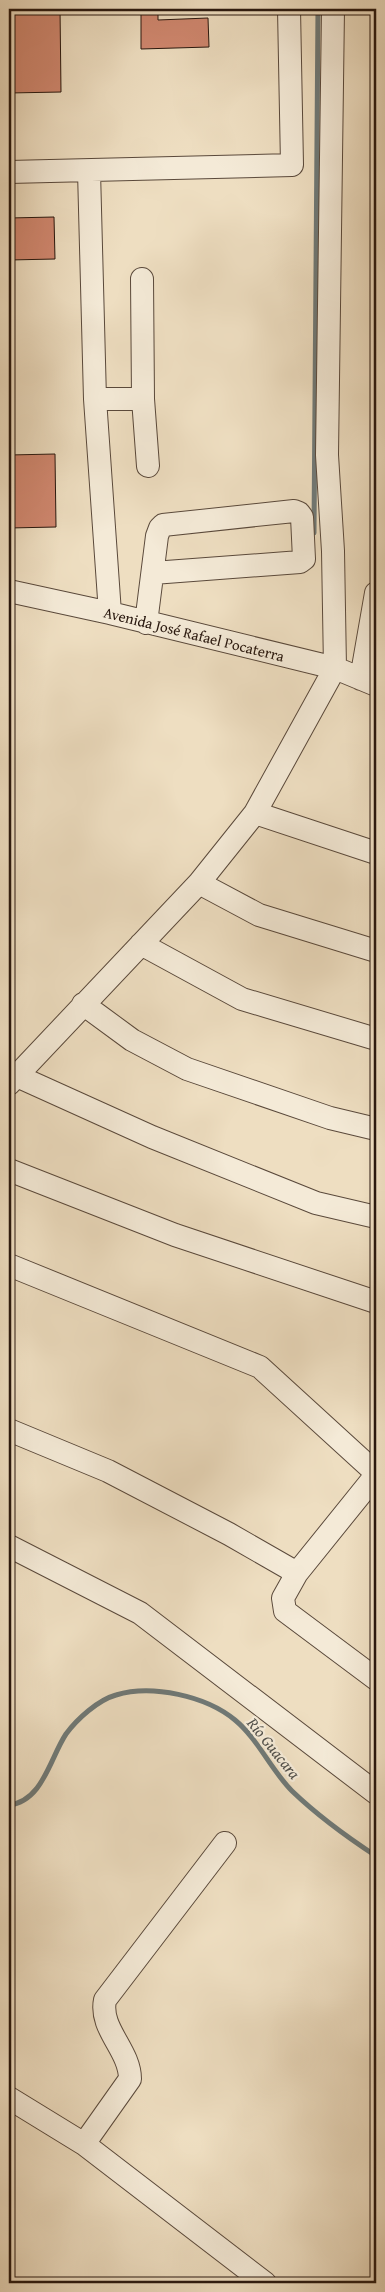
<svg xmlns="http://www.w3.org/2000/svg" width="385" height="2292" font-family="'Gentium Book Plus',serif">
<rect width="100%" height="100%" fill="#eedec1"/>
<filter id="stains"><feTurbulence type="fractalNoise" baseFrequency=".004" numOctaves="4"/><feColorMatrix values="0 0 0 0 .2 0 0 0 0 .09 0 0 0 0 .02 0 0 0 .5 -.17"/></filter>
<radialGradient id="worn" r=".72"><stop offset=".6" stop-color="#630" stop-opacity="0"/><stop offset="1" stop-color="#630" stop-opacity=".3"/></radialGradient>
<g fill="none" stroke-linecap="round" stroke-linejoin="round">
<path stroke="#6f7977" stroke-width="5" d="M314,533L318,9
M9,1805C43,1801 50,1758 66,1734C77,1719 98,1700 116,1695C152,1684 206,1696 235,1720C258,1739 271,1770 292,1791C317,1815 347,1837 376,1856"/>
</g>
<path fill="#d0876f" stroke="#28170e" d="M9,9H60L61,92L9,93Z
M141,9H158V20L208,18L209,47L141,49Z
M54,217L55,259L9,260V218Z
M55,454L56,527L9,528V455Z"/>
<g fill="none" stroke-linecap="round" stroke-linejoin="round">
<defs>
<path id="minor" d="M89,171L95,399L110,613
M9,172L292,165L289,9
M142,279L143,399L148,466
M95,399H143
M9,591L110,613L335,668L376,685
M146,623L157,536L160,528L163,525L294,511L299,513L302,517L304,559L300,562L153,573
M361,679L376,593
M255,813L376,853
M199,883L259,915L376,951
M141,944L242,999L376,1039
M83,1004L132,1040L187,1069L330,1118L376,1129
M17,1076L152,1137L316,1203L376,1217
M9,1084L199,883L255,813L335,668L333,551L327,455L333,9
M9,1170L175,1235L376,1302
M9,1265L260,1367L376,1473
M9,1430L108,1471L229,1534L297,1573
M376,1475L297,1573L283,1598L285,1611L376,1679
M9,1546L140,1613L376,1793
M225,1843L105,2000C99,2029 130,2050 130,2079L84,2144L265,2283
M9,2098L84,2144"/>
</defs>
<use href="#minor" stroke="#5a493b" stroke-width="24"/>
<use href="#minor" stroke="#f4ead7" stroke-width="22"/>
</g>
<g text-anchor="middle" dominant-baseline="central" stroke-width="4.5" stroke-linejoin="round" paint-order="stroke">
<g font-size="15" fill="#28170e" stroke="#f4ead7">
<text transform="translate(194 634) rotate(14)">Avenida José Rafael Pocaterra</text>
</g>
<g font-size="16" font-style="italic" fill="#51504b" stroke="#f4ead7">
<text transform="translate(274 1748) rotate(51)">Río Guacara</text>
</g>
</g>
<rect width="385" height="2292" fill="none" stroke="#eedec1" stroke-width="30"/>
<rect x="10" y="10" width="365" height="2272" fill="none" stroke="#28170e" stroke-width="2.5"/>
<rect x="15" y="15" width="355" height="2262" fill="none" stroke="#28170e"/>
<rect width="100%" height="100%" filter="url(#stains)"/>
<rect width="100%" height="100%" fill="url(#worn)"/>
</svg>
